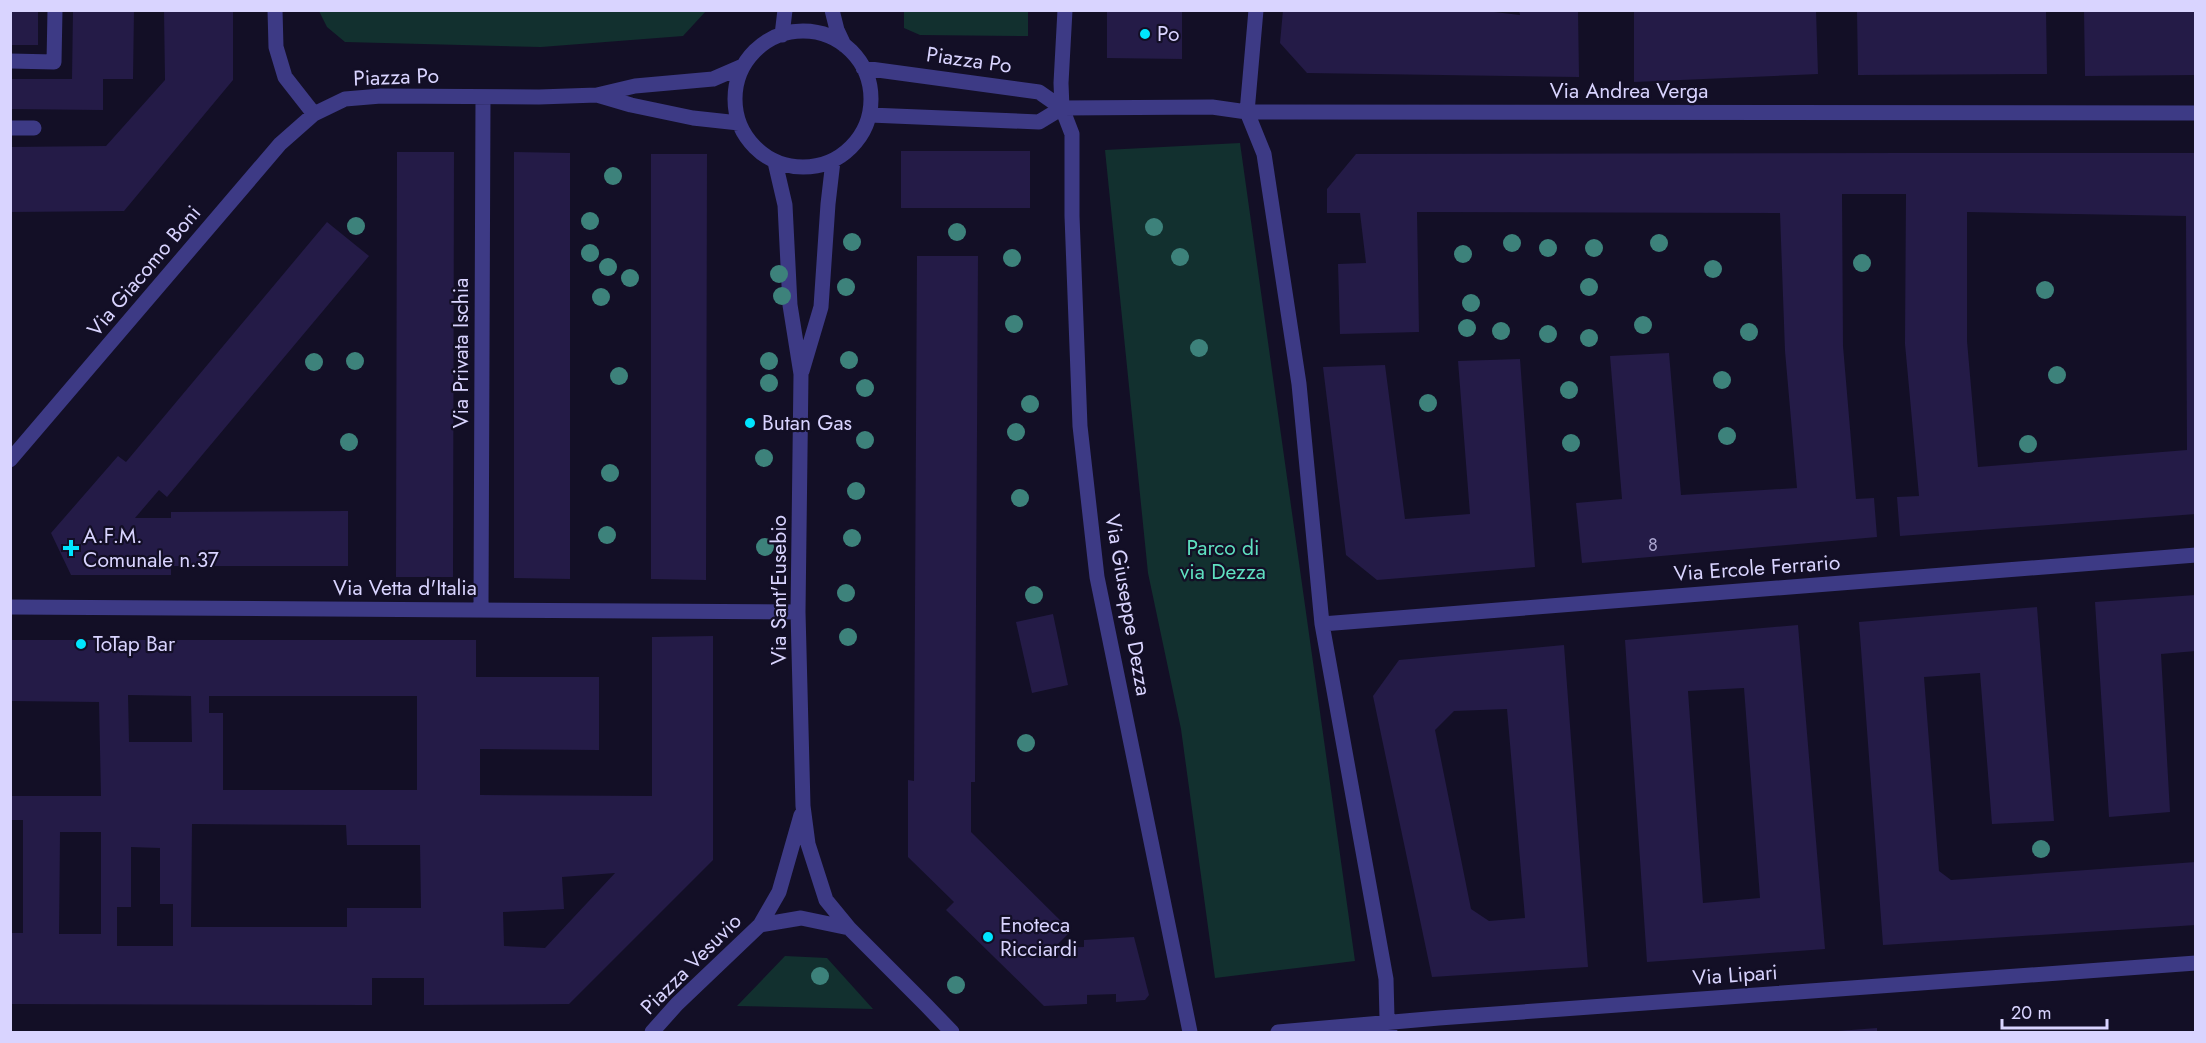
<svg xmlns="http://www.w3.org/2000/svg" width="2206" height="1043" font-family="Jost,sans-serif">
<rect width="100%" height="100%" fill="#130f26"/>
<path fill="#12302f" d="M319,11H706L683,36L541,47L345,42L327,27Z
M904,11H1028V36L920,35L904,28Z
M1240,143L1355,961L1215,978L1181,729L1148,573L1105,150Z
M785,956L827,958L873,1009L737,1006Z"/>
<path fill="#241b47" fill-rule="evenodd" d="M10,10H38V45H10Z
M73,10H134L133,79H103V110L10,109V79H72Z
M164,10H233V80L124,211L10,212V147L106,146L165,80Z
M1107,10H1182V59L1107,58Z
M1283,10H1477L1520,15L1519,10H1578L1579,77L1307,73L1280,43Z
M1634,10H1816L1818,74L1634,82Z
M1857,10H2046L2047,74L1858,75Z
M2084,10L2196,12V75L2085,76Z
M901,151H1030V208H901Z
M397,152H454L453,577H396Z
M514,152L570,153V579L514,578Z
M1906,153H2196V514L1900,536L1897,497L1919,496L1905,344L1906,194H1842L1843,346L1856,499L1874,498L1877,537L1582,563L1576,503L1622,499L1610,356L1669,353L1681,495L1797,488L1785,351L1780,213L1417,212L1419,332L1340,334L1338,264L1366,263L1360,213H1327V189L1356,154ZM1967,212L2186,216L2187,450L1978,467L1967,341Z
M651,154H707L706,580L651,579Z
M327,222L369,256L167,497L159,490L135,518H171V512L348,511V566H171V575H71L51,533L118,456L126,462Z
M917,256H978L975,782H971V832L1071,931L1054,948L1084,947V940L1134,937L1149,995L1145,1000L1116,1002V994L1087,995V1004L1044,1006L946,910L954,902L908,857V780L914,781Z
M1520,359L1535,567L1377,580L1346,555L1323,367L1385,365L1405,519L1470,514L1458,361Z
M2196,595V651L2161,654L2170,812L2109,817L2095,602Z
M2037,607L2054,821L1992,824L1980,673L1924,677L1939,871L1951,880L2196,862V925L1883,945L1859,622Z
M1053,614L1068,685L1032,693L1016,622Z
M1798,625L1825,949L1647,962L1625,640ZM1744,688L1760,898L1703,903L1688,691Z
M713,636V860L569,1004L424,1005V978H372V1005L10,1004V933H23V820H10V796H101L99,702L10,701V640H476V677H599V750L480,749V795L652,796V637ZM128,695L191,696L192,742H129ZM209,696H417V790H223V713H209ZM192,824L346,825L347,845H420L421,908H347V927H191ZM60,832H101V934H59ZM131,847L160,848V904H173V946H117V907H131ZM615,873L545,948L504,946L503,912L564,909L562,877Z
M1564,645L1588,967L1432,977L1373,696L1399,660ZM1507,709L1525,918L1489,921L1471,909L1435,730L1454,711Z
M1877,1028V1032H1838V1031Z"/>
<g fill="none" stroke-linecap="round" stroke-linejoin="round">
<path stroke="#3d3a85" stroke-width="15" d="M275,10L276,47L285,77L314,114
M832,10L837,30L844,45
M1065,10L1061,83L1062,108L1072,134V216L1080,426L1097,577L1190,1032
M1256,10L1247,112L1264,154L1299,384L1322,624L1386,979L1387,1018L1390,1032
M735 99a68 68 0 1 1 136 0a68 68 0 1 1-136 0Z
M782,35L785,10
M10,61L54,62L55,10
M863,68L1039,92L1062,108
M597,95L631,105L693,118L739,123
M1062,108L1212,107L1247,112H1271L2196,113
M870,115L1039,122L1062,108
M10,128H34
M775,162L785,205L790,305L801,374L798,612L803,806L808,844L826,900L849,928L926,1005L952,1032
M802,371L821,307L828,204L833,161
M10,460L280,144L314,114L345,99L381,96L539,97L597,95L635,86L713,79L743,66
M10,607L798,612
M481,609L483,97
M1322,624L2196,555
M760,925L801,918L849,928
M652,1032L677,1004L760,925L779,892L801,815
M1278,1032L1439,1018L2196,963"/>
</g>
<g fill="#3d827b">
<circle cx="613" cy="176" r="9"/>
<circle cx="590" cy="221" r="9"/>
<circle cx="356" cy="226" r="9"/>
<circle cx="1154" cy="227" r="9"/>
<circle cx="957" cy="232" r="9"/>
<circle cx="852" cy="242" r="9"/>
<circle cx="1512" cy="243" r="9"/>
<circle cx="1659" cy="243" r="9"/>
<circle cx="1548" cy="248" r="9"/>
<circle cx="1594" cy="248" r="9"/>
<circle cx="590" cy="253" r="9"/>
<circle cx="1463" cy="254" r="9"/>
<circle cx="1180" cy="257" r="9"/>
<circle cx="1012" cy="258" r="9"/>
<circle cx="1862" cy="263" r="9"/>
<circle cx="608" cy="267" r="9"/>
<circle cx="1713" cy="269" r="9"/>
<circle cx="779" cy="274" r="9"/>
<circle cx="630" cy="278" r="9"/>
<circle cx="846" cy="287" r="9"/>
<circle cx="1589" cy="287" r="9"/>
<circle cx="2045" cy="290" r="9"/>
<circle cx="782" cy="296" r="9"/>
<circle cx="601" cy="297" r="9"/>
<circle cx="1471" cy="303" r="9"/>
<circle cx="1014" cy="324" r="9"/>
<circle cx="1643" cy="325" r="9"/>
<circle cx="1467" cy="328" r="9"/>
<circle cx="1501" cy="331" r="9"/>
<circle cx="1749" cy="332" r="9"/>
<circle cx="1548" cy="334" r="9"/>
<circle cx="1589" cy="338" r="9"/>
<circle cx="1199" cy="348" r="9"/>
<circle cx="849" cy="360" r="9"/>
<circle cx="355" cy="361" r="9"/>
<circle cx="769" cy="361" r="9"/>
<circle cx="314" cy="362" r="9"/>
<circle cx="2057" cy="375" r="9"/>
<circle cx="619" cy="376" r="9"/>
<circle cx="1722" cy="380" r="9"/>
<circle cx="769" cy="383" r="9"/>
<circle cx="865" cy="388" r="9"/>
<circle cx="1569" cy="390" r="9"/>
<circle cx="1428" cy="403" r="9"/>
<circle cx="1030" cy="404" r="9"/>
<circle cx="1016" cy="432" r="9"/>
<circle cx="1727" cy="436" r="9"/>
<circle cx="865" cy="440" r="9"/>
<circle cx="349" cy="442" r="9"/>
<circle cx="1571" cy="443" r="9"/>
<circle cx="2028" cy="444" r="9"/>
<circle cx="764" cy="458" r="9"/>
<circle cx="610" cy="473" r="9"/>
<circle cx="856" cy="491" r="9"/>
<circle cx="1020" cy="498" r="9"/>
<circle cx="607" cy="535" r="9"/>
<circle cx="852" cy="538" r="9"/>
<circle cx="765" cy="547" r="9"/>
<circle cx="846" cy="593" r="9"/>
<circle cx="1034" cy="595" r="9"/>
<circle cx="848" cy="637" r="9"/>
<circle cx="1026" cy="743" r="9"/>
<circle cx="2041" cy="849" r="9"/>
<circle cx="820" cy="976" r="9"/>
<circle cx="956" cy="985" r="9"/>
</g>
<g fill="#00e5ff" stroke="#130f26" stroke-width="2">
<circle cx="1145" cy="34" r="6"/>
<circle cx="750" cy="423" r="6"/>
<path d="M68 539h6v6h6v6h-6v6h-6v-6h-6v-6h6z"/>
<circle cx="81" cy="644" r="6"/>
<circle cx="988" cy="937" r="6"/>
</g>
<g text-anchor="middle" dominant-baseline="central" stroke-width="4.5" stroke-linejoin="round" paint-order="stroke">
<g font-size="18" fill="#aca6d1">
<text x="1653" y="545">8</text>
</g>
<g font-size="21" fill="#d9d4ff" stroke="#130f26" text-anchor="start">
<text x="1157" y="34">Po</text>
<text x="762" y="423">Butan Gas</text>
<text x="83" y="536">A.F.M.<tspan x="83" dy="24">Comunale n.37</tspan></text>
<text x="93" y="644">ToTap Bar</text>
<text x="1000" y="925">Enoteca<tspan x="1000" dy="24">Ricciardi</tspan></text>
</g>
<g font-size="21" fill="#d9d4ff" stroke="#130f26">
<text transform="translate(969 60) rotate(8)">Piazza Po</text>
<text transform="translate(396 77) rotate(-2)">Piazza Po</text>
<text x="1629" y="91">Via Andrea Verga</text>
<text transform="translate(144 271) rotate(-50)">Via Giacomo Boni</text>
<text transform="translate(461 353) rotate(-90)">Via Privata Ischia</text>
<text transform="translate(1757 568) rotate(-4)">Via Ercole Ferrario</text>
<text x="405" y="588">Via Vetta d'Italia</text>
<text transform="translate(779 590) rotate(-90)">Via Sant'Eusebio</text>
<text transform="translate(1128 605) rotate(80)">Via Giuseppe Dezza</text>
<text transform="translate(691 964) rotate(-45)">Piazza Vesuvio</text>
<text transform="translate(1735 975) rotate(-4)">Via Lipari</text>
</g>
<g font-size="21" fill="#5fe0c0" stroke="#130f26">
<text x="1223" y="548">Parco di<tspan x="1223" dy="24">via Dezza</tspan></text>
</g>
</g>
<rect width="2206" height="1043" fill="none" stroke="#d9d4ff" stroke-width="24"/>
<path d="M2002 1019v9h105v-9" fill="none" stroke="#d9d4ff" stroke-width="3"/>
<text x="2011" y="1019" font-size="18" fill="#d9d4ff" stroke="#130f26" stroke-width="4.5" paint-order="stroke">20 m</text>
</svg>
